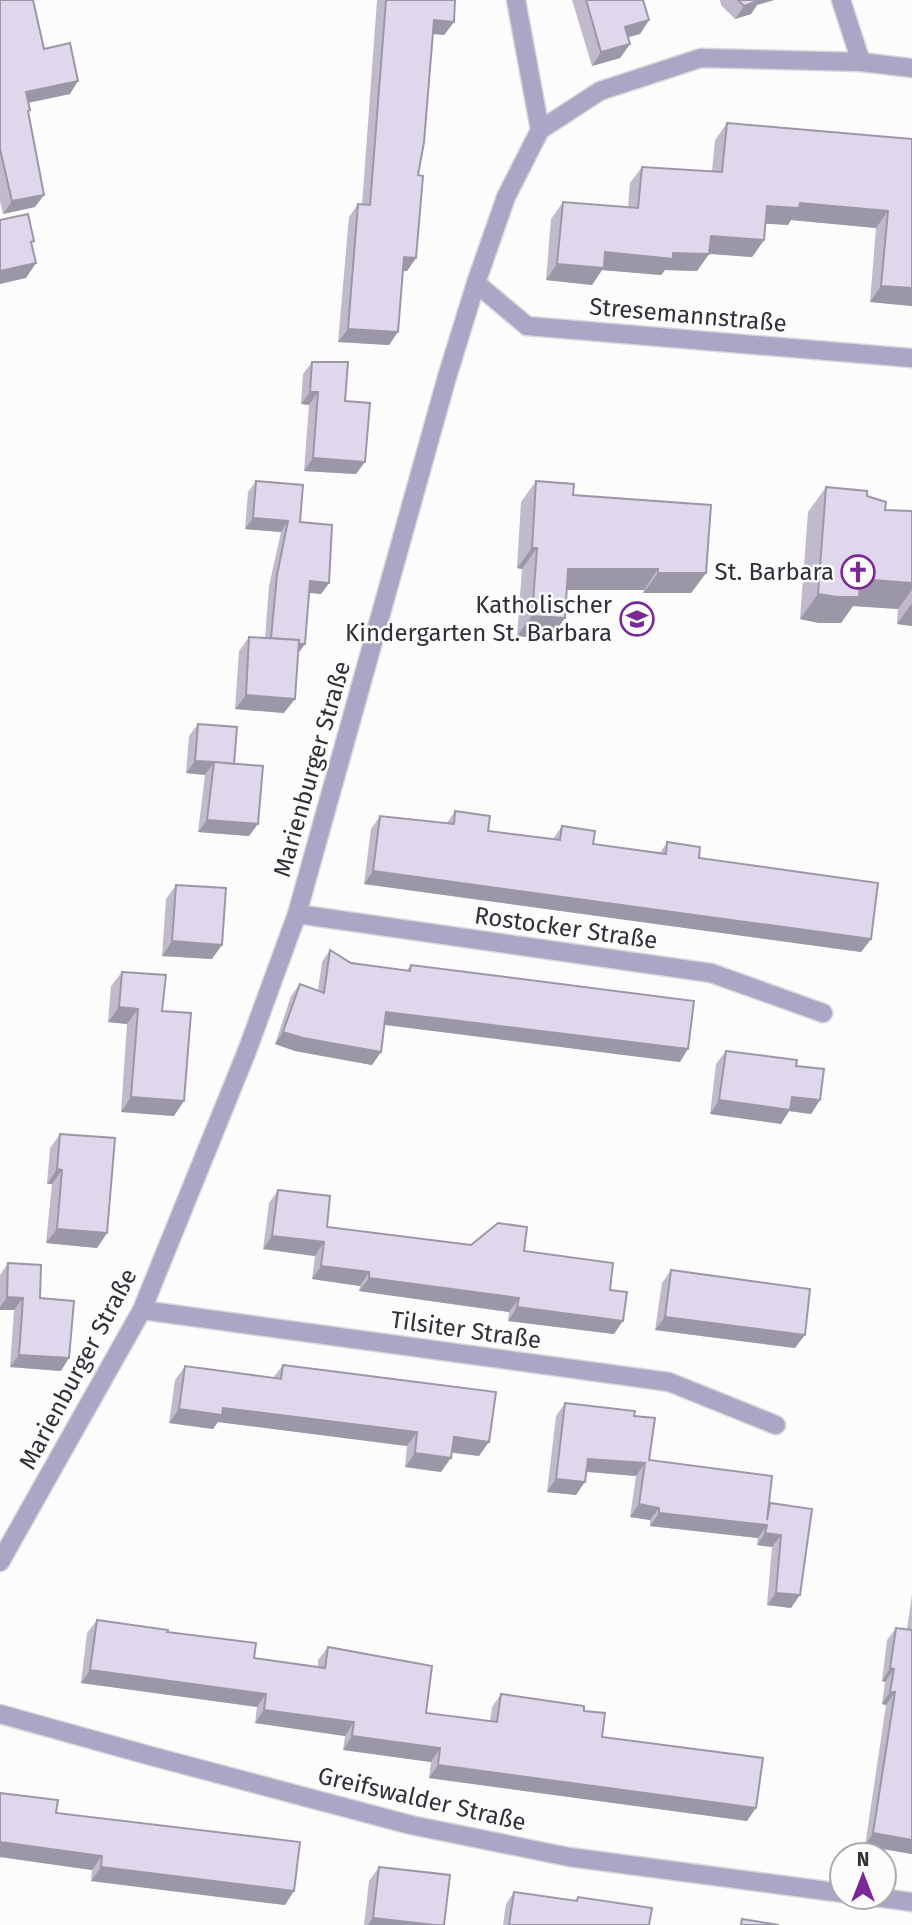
<svg xmlns="http://www.w3.org/2000/svg" width="912" height="1925" font-family="'Fira Sans',sans-serif">
<rect width="100%" height="100%" fill="#fcfcfc"/>
<g fill="none" stroke-linecap="round" stroke-linejoin="round">
<defs>
<path id="street" d="M516,0L540,130
M841,0L861,62
M476,283L527,326L912,358
M297,914L711,973L823,1013
M142,1310L669,1382L776,1425
M0,1562L142,1310L247,1051L297,914L447,377L476,283L506,197L540,130L600,91L701,58L861,62L912,68
M0,1714L151,1756L411,1825L569,1857L842,1893
M876,1897L912,1902"/>
</defs>
<use href="#street" stroke="#d7d7d9" stroke-width="21"/>
<use href="#street" stroke="#aca5c6" stroke-width="18"/>
</g>
<path fill="#c0bacc" d="M0,0L44,49L70,94L28,103L30,110L28,114L35,207L3,214L0,201Z
M377,0H455L454,22L444,35L433,34L418,175L416,258L407,271H403L389,345L338,342L349,217L358,204L362,205Z
M572,0H643L649,20L640,34L628,37L630,44L620,58L592,66Z
M720,0H774L757,5L751,14L735,19L721,5Z
M727,123L912,139V306L870,302L876,228L791,220L788,225L765,223L764,240L752,257L709,254L697,271L665,270L661,275L602,270L592,285L546,280L551,219L563,202L628,207L630,183L642,167L712,171L715,140Z
M312,362L356,474L304,471L309,405L301,404L303,374Z
M256,481L300,522L329,583L321,594L309,593L298,654L284,713L235,709L239,651L249,637L265,638L269,586L281,532L245,529L248,492Z
M536,481L573,495L706,573L691,593H643L644,590H567L550,639L517,636L522,569L517,568L521,502Z
M826,487L867,496L885,510L912,511V626L897,624L898,609L853,606L841,623H819L800,619L808,512Z
M198,724L234,764L249,836L198,832L205,775L186,773L189,736Z
M455,811L488,831L553,839L562,826L593,844L660,853L667,842L871,939L861,952L364,884L371,829L380,816L447,823Z
M176,885L212,959L162,956L166,899Z
M330,950L351,963L406,971L411,965L680,1062L385,1025L381,1052L372,1065L295,1051L275,1044L291,996L300,984L318,990L322,962Z
M122,972L162,1011L174,1116L121,1112L127,1024L108,1022L111,986Z
M726,1051L796,1066L820,1100L811,1114L789,1111L781,1124L710,1114L716,1064Z
M60,1134L107,1233L97,1248L46,1243L52,1184H47L50,1148Z
M278,1190L327,1227L524,1251L610,1290L614,1334L508,1321L509,1312L359,1291L360,1286L312,1279L315,1256L263,1249L269,1203Z
M8,1263L61,1371L10,1367L14,1310H0V1275Z
M671,1270L795,1348L655,1330L662,1283Z
M283,1365L479,1456L452,1453L441,1472L405,1467L407,1446L218,1422L213,1429L169,1423L175,1380L185,1366L273,1378Z
M565,1403L634,1416L649,1460L769,1505L812,1509L791,1608L767,1605L772,1547L757,1545L758,1538L650,1526V1520L630,1517L636,1476L586,1472L576,1495L547,1492L556,1416Z
M912,1595V1854L865,1846L886,1705L882,1704L885,1682L882,1681L887,1640L896,1628L907,1629Z
M97,1620L167,1632L254,1658L318,1667V1660L328,1647L426,1713L490,1721L492,1707L501,1694L584,1711L602,1737L747,1821L429,1778L431,1762L343,1750L345,1736L255,1723L257,1707L81,1683L87,1633Z
M0,1793L56,1813L285,1905L91,1881L92,1870L0,1857Z
M379,1867L444,1925H364L369,1881Z
M514,1892L575,1901L578,1897L649,1925H503L506,1904Z"/>
<path fill="#9c97a6" d="M757,0H774L757,5L751,14L735,19L744,6Z
M434,20L454,22L444,35L425,33Z
M649,20L640,34L615,41L625,27Z
M630,44L620,58L592,66L601,52Z
M78,81L70,94L17,105L26,92Z
M44,195L35,207L3,214L12,201Z
M800,203L888,211L876,228L791,220L788,225L755,223L767,206Z
M711,236L764,240L752,257L699,253Z
M605,252L673,253L709,254L697,271L665,270L661,275L602,270L592,285L546,280L557,264Z
M404,257L416,258L407,271H395Z
M36,263L26,278L0,284V271Z
M881,286L912,288V306L870,302Z
M348,329L398,332L389,345L338,342Z
M310,392H318L309,405L301,404Z
M313,458L365,462L356,474L304,471Z
M253,518L288,521L281,532L245,529Z
M532,548H537L522,569L517,568Z
M568,569H658L644,590H553Z
M658,573H706L691,593H643Z
M860,579L912,583V590L898,609L853,606L841,623H819L800,619L818,594Z
M310,581L329,583L321,594L303,592Z
M912,603V626L897,624Z
M532,616L565,618L550,639L517,636Z
M271,642L305,644L297,655Z
M246,695L295,699L284,713L235,709Z
M195,761L214,762L205,775L186,773Z
M207,820L258,824L249,836L198,832Z
M373,871L871,939L861,952L364,884Z
M172,941L222,945L212,959L162,956Z
M119,1007L138,1009L127,1024L108,1022Z
M386,1012L688,1049L680,1062L378,1024Z
M283,1032L381,1052L372,1065L295,1051L275,1044Z
M131,1097L184,1101L174,1116L121,1112Z
M792,1097L820,1100L811,1114L789,1111L781,1124L710,1114L719,1100Z
M57,1169L62,1170L52,1184H47Z
M57,1229L107,1233L97,1248L46,1243Z
M272,1236L324,1242L315,1256L263,1249Z
M321,1266L369,1272L360,1286L312,1279Z
M369,1278L519,1298L509,1312L359,1291Z
M7,1297L23,1298L14,1310H0V1307Z
M517,1307L623,1321L614,1334L508,1321Z
M665,1317L805,1335L795,1348L655,1330Z
M19,1355L69,1358L61,1371L10,1367Z
M223,1408L417,1432L407,1446L218,1422L213,1429L169,1423L179,1409Z
M454,1437L489,1442L479,1456L444,1451Z
M415,1453L451,1458L441,1472L405,1467Z
M588,1459L645,1463L636,1476L579,1471Z
M556,1479L585,1482L576,1495L547,1492Z
M639,1504L659,1508L650,1520L630,1517Z
M659,1513L767,1525L758,1538L650,1526Z
M765,1533L781,1535L772,1547L757,1545Z
M776,1593L800,1595L791,1608L767,1605Z
M890,1668L894,1669L885,1682L882,1681Z
M90,1670L266,1694L257,1707L81,1683Z
M890,1692H895L886,1705L882,1704Z
M264,1710L354,1722L345,1736L255,1723Z
M352,1736L440,1748L431,1762L343,1750Z
M438,1765L756,1808L747,1821L429,1778Z
M873,1833L912,1840V1854L865,1846Z
M0,1842L102,1856L92,1870L0,1857Z
M101,1867L294,1891L285,1905L91,1881Z
M373,1918L435,1925H368Z"/>
<path fill="#dfd8ed" stroke="#9c97a6" stroke-width="2" d="M0,0H33L44,49L70,43L78,81L26,92L30,110L28,111L44,195L12,201L0,149Z
M386,0H455L454,22L434,20L424,142L418,175L423,176L416,258L404,257L398,332L348,329L358,204L370,205Z
M586,0H643L649,20L625,27L630,44L601,52Z
M738,0H760L744,6Z
M727,123L912,139V288L881,286L888,211L800,203L799,208L767,206L764,240L711,236L709,254L673,253V259L605,252L604,268L557,264L563,202L638,208L642,167L722,172Z
M28,214L34,241L31,242L36,263L0,271V220Z
M312,362H348L345,401L370,403L365,462L313,458L318,392H310Z
M256,481L303,485L300,522L332,525L329,583L310,581L305,644H299V640L271,638L277,575L288,521L253,518Z
M536,481L574,484L573,495L711,505L706,573H658V569H568L565,618L532,616L537,548H532Z
M826,487L867,491V496L886,502L885,510L912,511V583L860,579L859,597H837L818,594Z
M249,637L299,640L295,699L246,695Z
M198,724L237,727L234,764L215,762L263,766L258,824L207,820L214,762L195,761Z
M455,811L490,816L488,831L560,840L562,826L595,831L593,844L666,854L667,842L700,847L699,858L878,883L871,939L373,871L380,816L454,824Z
M176,885L226,888L222,945L172,941Z
M330,950L351,963L410,971L411,965L694,1001L688,1049L386,1012L381,1052L303,1038L283,1032L300,984L324,993Z
M122,972L166,975L162,1011L191,1013L184,1101L131,1097L138,1009L119,1007Z
M726,1051L797,1060L796,1066L824,1069L820,1100L792,1097L790,1110L719,1100Z
M60,1134L115,1138L107,1233L57,1229L62,1170L57,1169Z
M278,1190L330,1196L327,1227L471,1245L498,1223L527,1227L524,1251L613,1263L610,1290L627,1292L623,1321L517,1307L519,1298L369,1278V1272L321,1266L324,1242L272,1236Z
M8,1263L41,1265L40,1298L74,1301L69,1358L19,1355L23,1298L7,1297Z
M671,1270L810,1289L805,1335L665,1317Z
M283,1365L496,1392L489,1442L454,1437L451,1458L415,1453L417,1432L223,1408L222,1415L179,1409L185,1366L281,1379Z
M565,1403L635,1411L634,1416L655,1418L649,1460L772,1476L767,1520L770,1503L812,1509L800,1595L776,1593L781,1535L765,1533L767,1525L659,1513V1508L639,1504L645,1463L588,1459L585,1482L556,1479Z
M97,1620L168,1630L167,1632L256,1643L254,1658L325,1668L328,1647L432,1666L426,1713L497,1722L501,1694L584,1706V1711L605,1713L602,1737L763,1758L756,1808L438,1765L440,1748L352,1736L354,1722L264,1710L266,1694L90,1670Z
M896,1628L912,1630V1840L873,1833L895,1692H890L894,1669L890,1668Z
M0,1793L58,1800L56,1813L300,1842L294,1891L101,1867L102,1856L0,1842Z
M379,1867L450,1875L444,1925H435L373,1918Z
M514,1892L577,1901L578,1897L652,1908L649,1925H509Z
M742,1919L779,1925H741Z"/>
<defs>
<symbol id="church-ring" viewBox="-11 -11 22 22"><circle r="9.5" fill="#fcfcfc" stroke="#7a2797" stroke-width="1.5"/><path d="M-1.2-6h2.4v3.5h3.3v2.4h-3.3V6h-2.4V-.1h-3.3v-2.4h3.3Z" fill="#7a2797"/></symbol>
<symbol id="school-ring" viewBox="-11 -11 22 22"><circle r="9.5" fill="#fcfcfc" stroke="#7a2797" stroke-width="1.5"/><path d="M0-5L7-2L0 1L-7-2ZM-4 1L0 2.5L4 1V4Q0 6-4 4Z" fill="#7a2797"/></symbol>
</defs>
<g fill-rule="evenodd">
<use href="#church-ring" x="839" y="553" width="38" height="38"/>
<use href="#school-ring" x="618" y="600" width="38" height="38"/>
</g>
<g text-anchor="middle" dominant-baseline="central" stroke-width="5" stroke-linejoin="round" paint-order="stroke">
<g font-size="24" fill="#312f37" stroke="#fcfcfc">
<text transform="translate(688 315) rotate(5)">Stresemannstraße</text>
<text transform="translate(312 769) rotate(-74)">Marienburger Straße</text>
<text transform="translate(566 928) rotate(8)">Rostocker Straße</text>
<text transform="translate(466 1330) rotate(8)">Tilsiter Straße</text>
<text transform="translate(78 1369) rotate(-62)">Marienburger Straße</text>
<text transform="translate(422 1799) rotate(13)">Greifswalder Straße</text>
</g>
<g font-size="24" fill="#312f37" stroke="#fcfcfc" text-anchor="end">
<text x="834" y="572">St. Barbara</text>
<text x="612" y="605">Katholischer<tspan x="612" dy="28">Kindergarten St. Barbara</tspan></text>
</g>
</g>
<g transform="translate(863 1876)"><circle r="33" fill="#fcfcfc" stroke="#abaaad" stroke-width="2"/>
<path d="M0-5L12 26L0 18L-12 26Z" fill="#7a2797"/>
<text y="-10" font-size="19" font-weight="bold" text-anchor="middle" fill="#312f37">N</text>
</g>
</svg>
